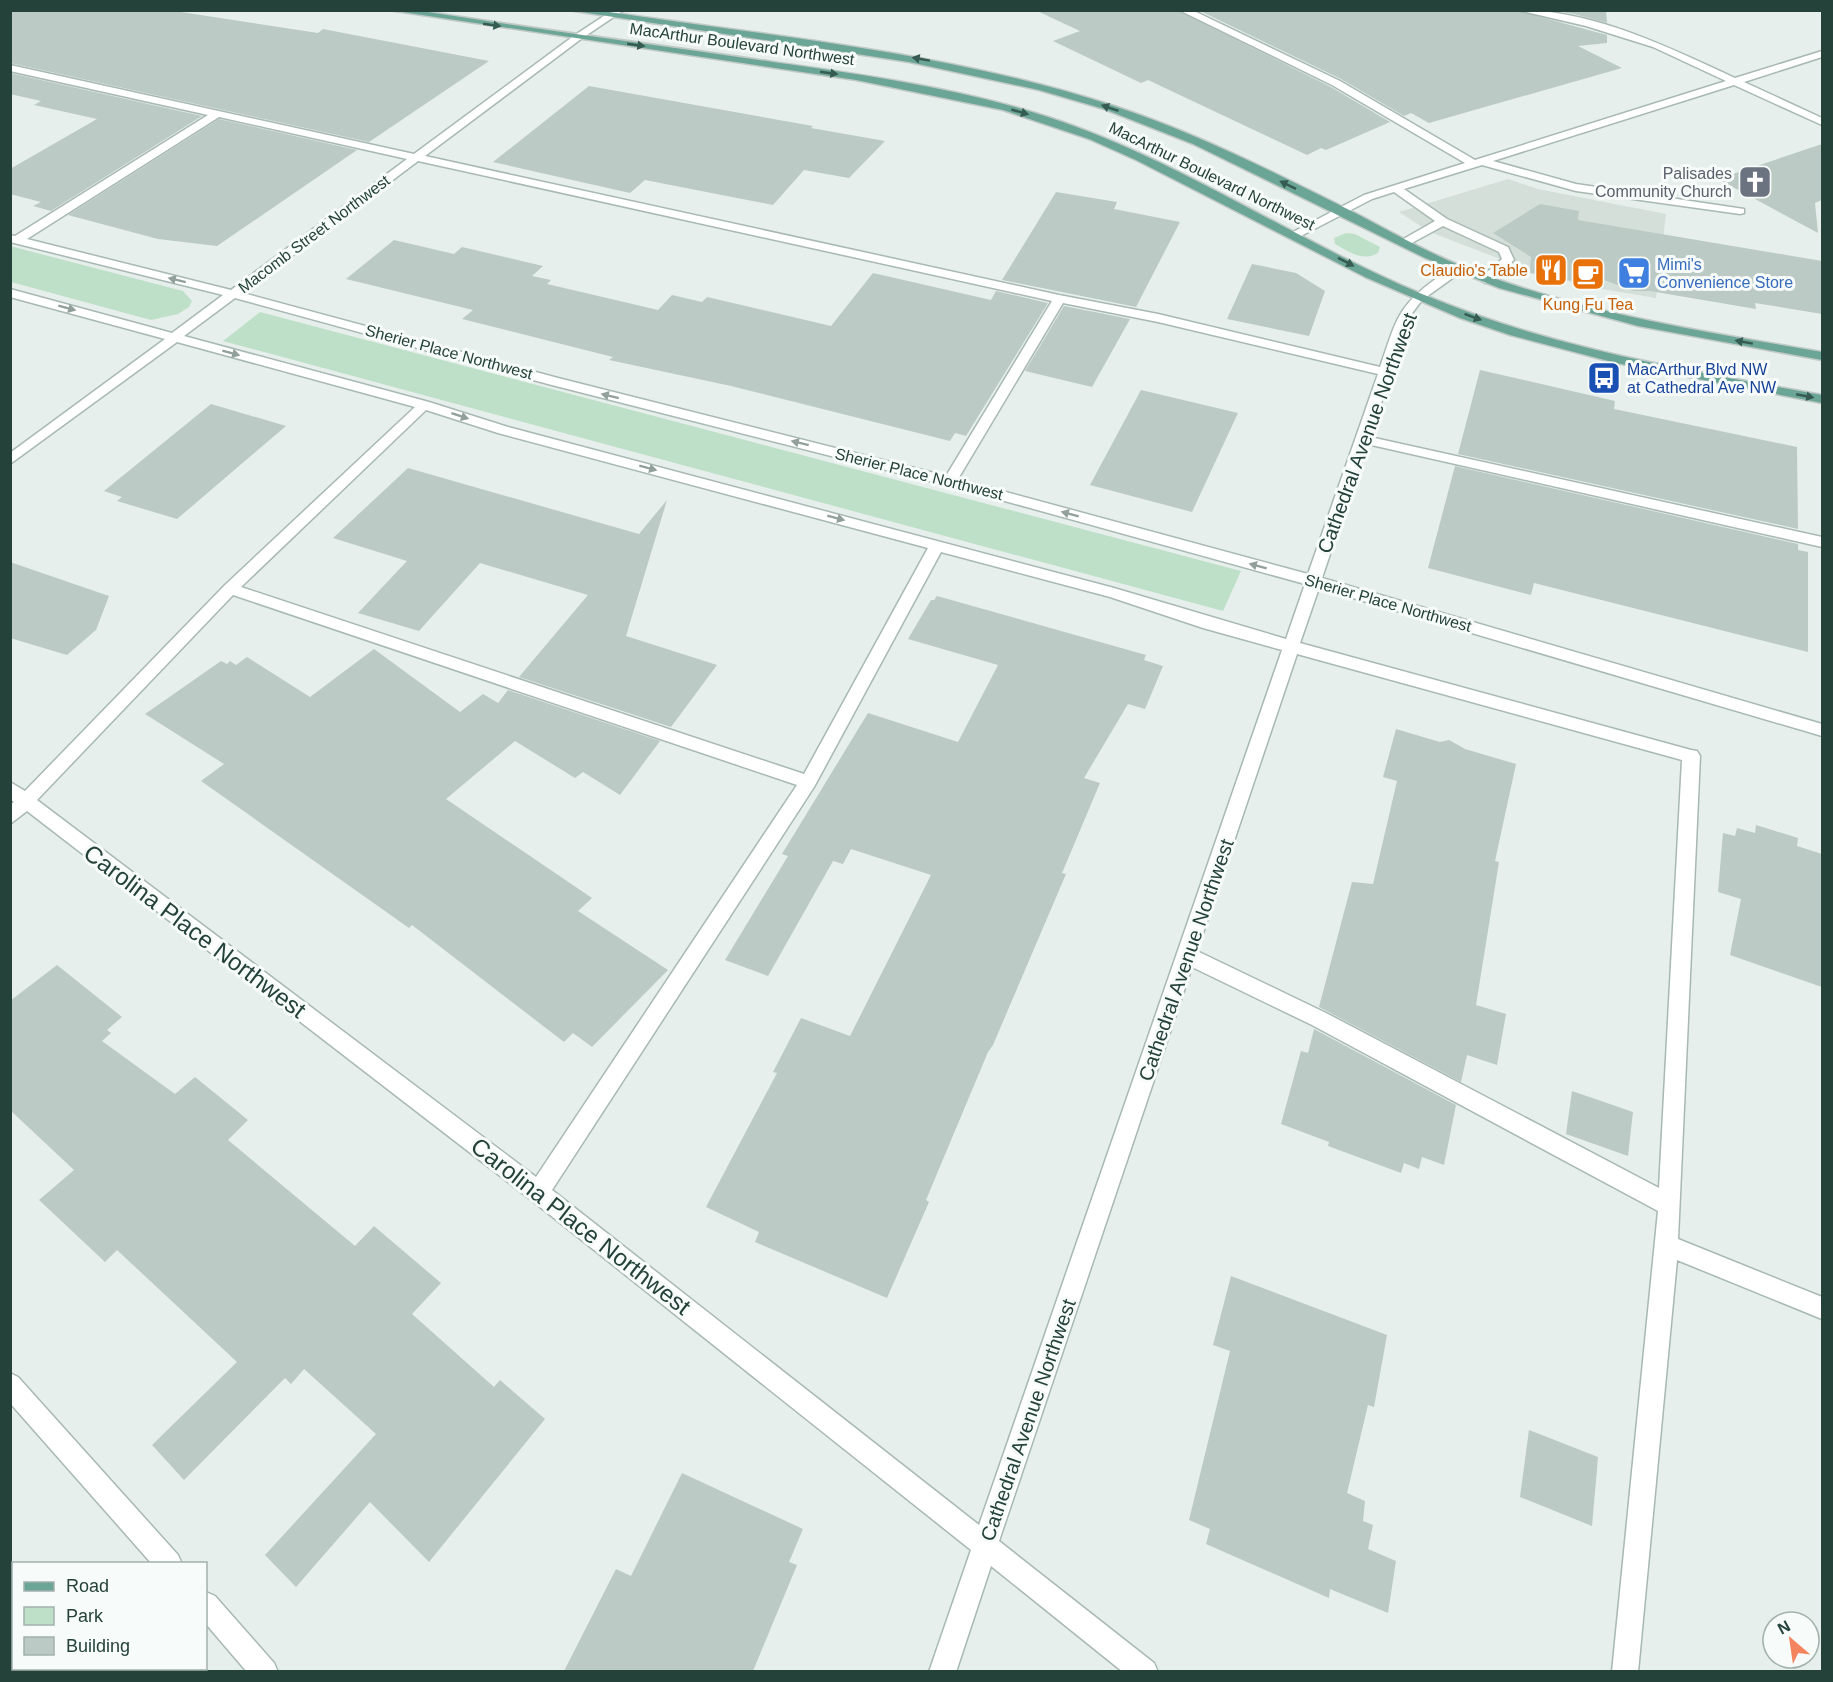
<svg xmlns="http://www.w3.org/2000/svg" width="1833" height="1682" font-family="Helvetica,sans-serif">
<rect width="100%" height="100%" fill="#e6efeb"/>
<path fill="#d4dfda" d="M1508,179L1538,189L1666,214L1656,298L1584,286L1523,268L1430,232L1399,212Z"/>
<path fill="#bfe0c8" d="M1346,233L1355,234L1380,247L1378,253C1362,262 1350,252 1335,244L1334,238Z
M10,246L183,291L192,301L189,307L178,314L151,320L11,282Z
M260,312L1241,571L1223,611L223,341Z"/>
<path fill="#bbcac4" d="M10,10H168L318,33L323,29L489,61L369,142L10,63Z
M1035,10H1177L1331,87L1390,122L1326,150L1321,148L1307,155L1148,80L1141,83L1053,41L1080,31Z
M1198,10H1515L1607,35V43L1578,46L1622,68L1429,123L1411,113L1404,116L1341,79Z
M1552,10H1606L1607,23L1574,14Z
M10,73L202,116L51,211L33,206L41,202L10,194V169L97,119L34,105L41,101L10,94Z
M589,86L813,126L811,128L885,141L849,178L804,170L773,205L645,180L630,193L493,162Z
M219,119L357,150L217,246L158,239L68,215Z
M1822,144V200L1815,203L1818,233L1718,179Z
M1056,192L1117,202L1114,209L1180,222L1136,307L1002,280Z
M1540,204L1579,211L1578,220L1822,261V314L1755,303L1756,309L1650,291H1634L1574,269L1573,281L1530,273L1531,257L1493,233Z
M394,240L454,254L462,247L543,266L532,276L551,280L547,284L658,310L672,295L702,302L707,297L831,326L873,273L991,300L996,291L1048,303L966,436L955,433L950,441L731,386L609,360L613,357L462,319L473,310L346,279Z
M1252,264L1296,273L1325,291L1309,336L1227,319Z
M1064,306L1130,319L1092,387L1025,371Z
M1480,370L1615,401L1614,409L1797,447L1798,529L1458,454Z
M1141,390L1238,413L1192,512L1090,485Z
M211,404L286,426L177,519L117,501L122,497L104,491Z
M1455,466L1798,544V550L1808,552V652L1534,583L1531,595L1428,568Z
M408,468L639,534L667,500L626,636L717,665L671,727L519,677L588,595L480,563L419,631L358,613L407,561L333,538Z
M10,562L109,596L96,630L67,655L10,638Z
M937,596L1146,655L1144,660L1163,666L1145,709L1128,704L1084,778L1100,783L1062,873L1066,874L993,1045L988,1052L926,1200L929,1202L887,1298L755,1242L759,1232L706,1207L777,1073L773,1072L801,1018L850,1036L931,875L851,849L843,864L833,861L768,976L725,960L788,856L782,854L868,713L958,742L998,665L908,639L931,600H934Z
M374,649L460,712L483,694L498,703L508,690L660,741L620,795L583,772L575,778L515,741L446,799L592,898L578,911L668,970L592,1047L573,1033L564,1042L412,925L409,928L201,781L224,764L145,714L221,661L227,664L230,661L236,665L247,657L310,697Z
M1396,729L1440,742L1449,740L1465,749L1516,764L1495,861L1499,862L1476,1005L1506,1014L1497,1065L1467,1055L1461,1082L1319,1007L1352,882L1373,884L1397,781L1383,777Z
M1756,825L1798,838L1797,846L1822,854V987L1730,955L1741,899L1718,892L1723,833L1735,836L1737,828L1755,833Z
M57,965L122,1017L107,1030L111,1033L102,1041L175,1094L195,1077L248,1120L228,1140L355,1246L374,1226L441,1283L412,1314L494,1387L500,1380L545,1419L429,1562L370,1502L296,1587L265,1555L376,1434L304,1369L291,1384L285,1378L184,1480L152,1445L237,1362L117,1250L105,1262L39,1200L74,1170L10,1110V1001Z
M1314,1029L1456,1105L1444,1165L1422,1157L1419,1169L1404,1163L1401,1173L1328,1146L1329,1142L1281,1124L1301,1051L1308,1053Z
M1572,1091L1633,1112L1628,1156L1566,1134Z
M1231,1276L1387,1335L1374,1407L1368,1405L1347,1493L1365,1501L1363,1521L1373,1525L1368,1549L1396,1561L1388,1613L1330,1589L1329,1598L1206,1544L1210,1529L1189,1520L1230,1351L1213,1345Z
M1529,1430L1598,1457L1592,1526L1520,1497Z
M682,1473L803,1529L789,1562L797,1565L753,1671H564L616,1569L631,1576Z"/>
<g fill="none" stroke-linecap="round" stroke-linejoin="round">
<defs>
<path id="minor" d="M613,10H624L581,39L425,156L1059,295L1158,314L1380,367C1396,322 1396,307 1437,278C1444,272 1451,264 1461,266V272L1422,300L1410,316L1370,437L1822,537V547L1367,444L1322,578L1822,724V736L1319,588L1300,643L1691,750L1697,751L1700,756L1678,1239L1822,1297V1319L1677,1260L1638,1672H1612L1658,1211L1312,1025L1192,967L999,1541L1154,1663L1158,1672H1123L991,1566L956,1672H929L971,1550L530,1199L27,811L10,824V805L14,802L10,799V782L25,791L225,585L415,407L177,342L10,464V453L165,339L10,297V289L172,333L223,295L10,242V235L15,236L208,115L10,71V65L414,154L575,35ZM219,117L407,159L231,290L27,239ZM418,161L1052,301L946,476L558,378L243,293ZM235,298L548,384L965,490L1305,584L1286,639L1114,588L508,427L429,402L184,336ZM1063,303L1158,322L1378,374L1308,574L958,479ZM426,410L498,433L928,548L804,774L241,587ZM941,552L1110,597L1203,628L1282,650L979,1525L552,1190L814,787ZM233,595L797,785L536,1177L37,800ZM1297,654L1682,760L1659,1188L1326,1013L1197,951Z
M1179,10H1192L1340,81L1475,160L1726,81L1653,47L1586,26L1517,10C1593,10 1668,47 1735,78L1822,51V57L1744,82L1822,118V125L1734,85L1493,161L1576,184L1744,209V213L1740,214L1576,191L1482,165L1404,189L1447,219L1508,247L1514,260L1485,283L1479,279L1502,259L1499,252L1443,226L1408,245H1400V241L1435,221L1394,192L1372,199L1299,237H1291V233L1364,195L1465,163L1332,85Z
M10,1373L18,1377L178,1555L182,1564H152L10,1403Z
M206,1592L215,1596L274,1663L278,1672H247L206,1624Z"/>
<path id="major" d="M389,10H415C534,29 654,44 773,62C865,75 959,88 1048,117C1180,160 1295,241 1422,294C1550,348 1687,370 1822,395V403L1616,363L1510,335L1460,318L1365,277L1136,160L1089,139L1003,110L856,80Z
M568,10H595C768,36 946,51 1114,106C1200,134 1281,176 1361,216C1393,233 1425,251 1459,265C1575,312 1699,331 1822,352V360L1638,326L1499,288L1425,258L1193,144L1104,109L1039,90L909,62Z"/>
</defs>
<use href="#minor" stroke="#a8b8b2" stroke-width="3"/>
<use href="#major" stroke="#c2cac8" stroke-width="3"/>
<use href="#minor" fill="#fff" fill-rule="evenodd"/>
<use href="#major" fill="#6aa596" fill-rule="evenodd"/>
</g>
<defs><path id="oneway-solid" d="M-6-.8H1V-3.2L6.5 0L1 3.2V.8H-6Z" transform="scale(1.5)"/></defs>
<g fill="#365b51">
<use href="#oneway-solid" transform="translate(492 25) rotate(8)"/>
<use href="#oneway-solid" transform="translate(636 45) rotate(8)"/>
<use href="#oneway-solid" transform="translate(921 59) rotate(-170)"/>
<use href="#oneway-solid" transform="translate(829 73) rotate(8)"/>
<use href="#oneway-solid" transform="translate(1110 108) rotate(-161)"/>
<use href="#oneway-solid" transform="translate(1020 112) rotate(16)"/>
<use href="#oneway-solid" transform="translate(1288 185) rotate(-154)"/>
<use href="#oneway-solid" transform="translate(1346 262) rotate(27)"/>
<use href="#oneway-solid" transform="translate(1473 317) rotate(20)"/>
<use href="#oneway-solid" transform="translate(1744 342) rotate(-170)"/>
<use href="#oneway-solid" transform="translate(1805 396) rotate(11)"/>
</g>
<g fill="#92a09c">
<use href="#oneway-solid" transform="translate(177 280) rotate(-166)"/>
<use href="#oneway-solid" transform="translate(67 308) rotate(15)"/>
<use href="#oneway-solid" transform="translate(231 353) rotate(15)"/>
<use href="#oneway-solid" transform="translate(610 396) rotate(-166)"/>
<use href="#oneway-solid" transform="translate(460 416) rotate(18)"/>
<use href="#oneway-solid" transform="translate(800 443) rotate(-166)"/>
<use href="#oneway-solid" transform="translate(648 468) rotate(15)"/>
<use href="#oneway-solid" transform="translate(1070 514) rotate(-165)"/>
<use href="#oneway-solid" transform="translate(836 518) rotate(15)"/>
<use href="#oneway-solid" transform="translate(1258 566) rotate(-165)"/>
</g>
<defs>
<symbol id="church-square" viewBox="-11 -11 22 22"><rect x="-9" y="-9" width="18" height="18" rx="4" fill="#6b7280" stroke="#f7fbf9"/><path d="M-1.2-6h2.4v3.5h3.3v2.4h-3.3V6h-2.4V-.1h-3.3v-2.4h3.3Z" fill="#fff"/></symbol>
<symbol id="restaurant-square" viewBox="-11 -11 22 22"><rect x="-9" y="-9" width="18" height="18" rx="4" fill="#e8710a" stroke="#f7fbf9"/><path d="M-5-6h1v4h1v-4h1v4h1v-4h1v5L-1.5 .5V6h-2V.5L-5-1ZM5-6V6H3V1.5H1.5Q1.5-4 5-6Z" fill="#fff"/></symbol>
<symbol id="supermarket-square" viewBox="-11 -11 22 22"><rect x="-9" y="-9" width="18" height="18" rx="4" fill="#3f7fe0" stroke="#f7fbf9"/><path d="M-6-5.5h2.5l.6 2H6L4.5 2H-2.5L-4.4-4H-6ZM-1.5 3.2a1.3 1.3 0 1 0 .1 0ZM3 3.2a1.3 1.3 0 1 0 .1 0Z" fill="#fff"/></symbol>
<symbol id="cafe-square" viewBox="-11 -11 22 22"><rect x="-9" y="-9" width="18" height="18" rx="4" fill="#e8710a" stroke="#f7fbf9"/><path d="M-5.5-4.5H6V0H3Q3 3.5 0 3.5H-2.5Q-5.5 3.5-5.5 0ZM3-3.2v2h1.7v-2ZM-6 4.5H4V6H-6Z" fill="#fff"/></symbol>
<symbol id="bus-square" viewBox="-11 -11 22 22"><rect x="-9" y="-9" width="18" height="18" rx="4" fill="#1a4fb4" stroke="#f7fbf9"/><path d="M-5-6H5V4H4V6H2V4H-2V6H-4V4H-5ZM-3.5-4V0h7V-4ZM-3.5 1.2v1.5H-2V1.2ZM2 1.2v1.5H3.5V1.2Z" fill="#fff"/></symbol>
</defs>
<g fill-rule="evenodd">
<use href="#church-square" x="1736" y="163" width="38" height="38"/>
<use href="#restaurant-square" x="1532" y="251" width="38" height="38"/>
<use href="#supermarket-square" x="1615" y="254" width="38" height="38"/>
<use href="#cafe-square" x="1569" y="255" width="38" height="38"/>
<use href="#bus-square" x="1585" y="359" width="38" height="38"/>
</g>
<g text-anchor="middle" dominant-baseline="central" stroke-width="6" stroke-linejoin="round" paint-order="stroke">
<g font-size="16" fill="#24423a" stroke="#f7fbf9">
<text transform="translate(742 44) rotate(8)">MacArthur Boulevard Northwest</text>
<text transform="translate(1212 176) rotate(26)">MacArthur Boulevard Northwest</text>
<text transform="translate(314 234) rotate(-37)">Macomb Street Northwest</text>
<text transform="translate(449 352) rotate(15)">Sherier Place Northwest</text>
<text transform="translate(919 474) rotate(14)">Sherier Place Northwest</text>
<text transform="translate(1388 603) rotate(16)">Sherier Place Northwest</text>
</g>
<g font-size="16" fill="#5b616d" stroke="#f7fbf9" text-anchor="end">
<text x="1732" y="173">Palisades<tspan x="1732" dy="18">Community Church</tspan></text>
</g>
<g font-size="16" fill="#366cbe" stroke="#f7fbf9" text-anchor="start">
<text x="1657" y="264">Mimi's<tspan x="1657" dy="18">Convenience Store</tspan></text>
</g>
<g font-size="16" fill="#c56008" stroke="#f7fbf9" text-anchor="end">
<text x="1528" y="270">Claudio's Table</text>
<text x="1588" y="304" text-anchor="middle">Kung Fu Tea</text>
</g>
<g font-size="16" fill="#164399" stroke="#f7fbf9" text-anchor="start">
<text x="1627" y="369">MacArthur Blvd NW<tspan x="1627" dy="18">at Cathedral Ave NW</tspan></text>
</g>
<g font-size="20" fill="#24423a" stroke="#f7fbf9">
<text transform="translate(1367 433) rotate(-70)">Cathedral Avenue Northwest</text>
<text transform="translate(1186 960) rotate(-71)">Cathedral Avenue Northwest</text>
<text transform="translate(1028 1420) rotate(-71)">Cathedral Avenue Northwest</text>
</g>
<g font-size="24" fill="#24423a" stroke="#f7fbf9">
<text transform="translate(195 931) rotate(37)">Carolina Place Northwest</text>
<text transform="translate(581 1226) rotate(38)">Carolina Place Northwest</text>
</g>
</g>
<rect width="1833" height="1682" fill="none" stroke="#24423a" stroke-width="24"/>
<rect x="12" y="1562" width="195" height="108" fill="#f7fbf9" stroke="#a3b1ad" stroke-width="1.5"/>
<rect x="24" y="1582" width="30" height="9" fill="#6aa596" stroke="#a3b1ad" stroke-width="1.5"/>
<text x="66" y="1592" font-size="18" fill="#24423a">Road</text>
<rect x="24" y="1607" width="30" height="18" fill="#bfe0c8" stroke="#a3b1ad" stroke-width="1.5"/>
<text x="66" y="1622" font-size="18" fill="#24423a">Park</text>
<rect x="24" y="1637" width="30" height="18" fill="#bbcac4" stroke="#a3b1ad" stroke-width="1.5"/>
<text x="66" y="1652" font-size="18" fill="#24423a">Building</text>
<g transform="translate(1791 1640) rotate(331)"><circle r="28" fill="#f7fbf9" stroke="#a3b1ad" stroke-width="1.5"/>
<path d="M0-4.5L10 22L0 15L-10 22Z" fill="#f4845f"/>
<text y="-9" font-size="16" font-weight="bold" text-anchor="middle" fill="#24423a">N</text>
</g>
</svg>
